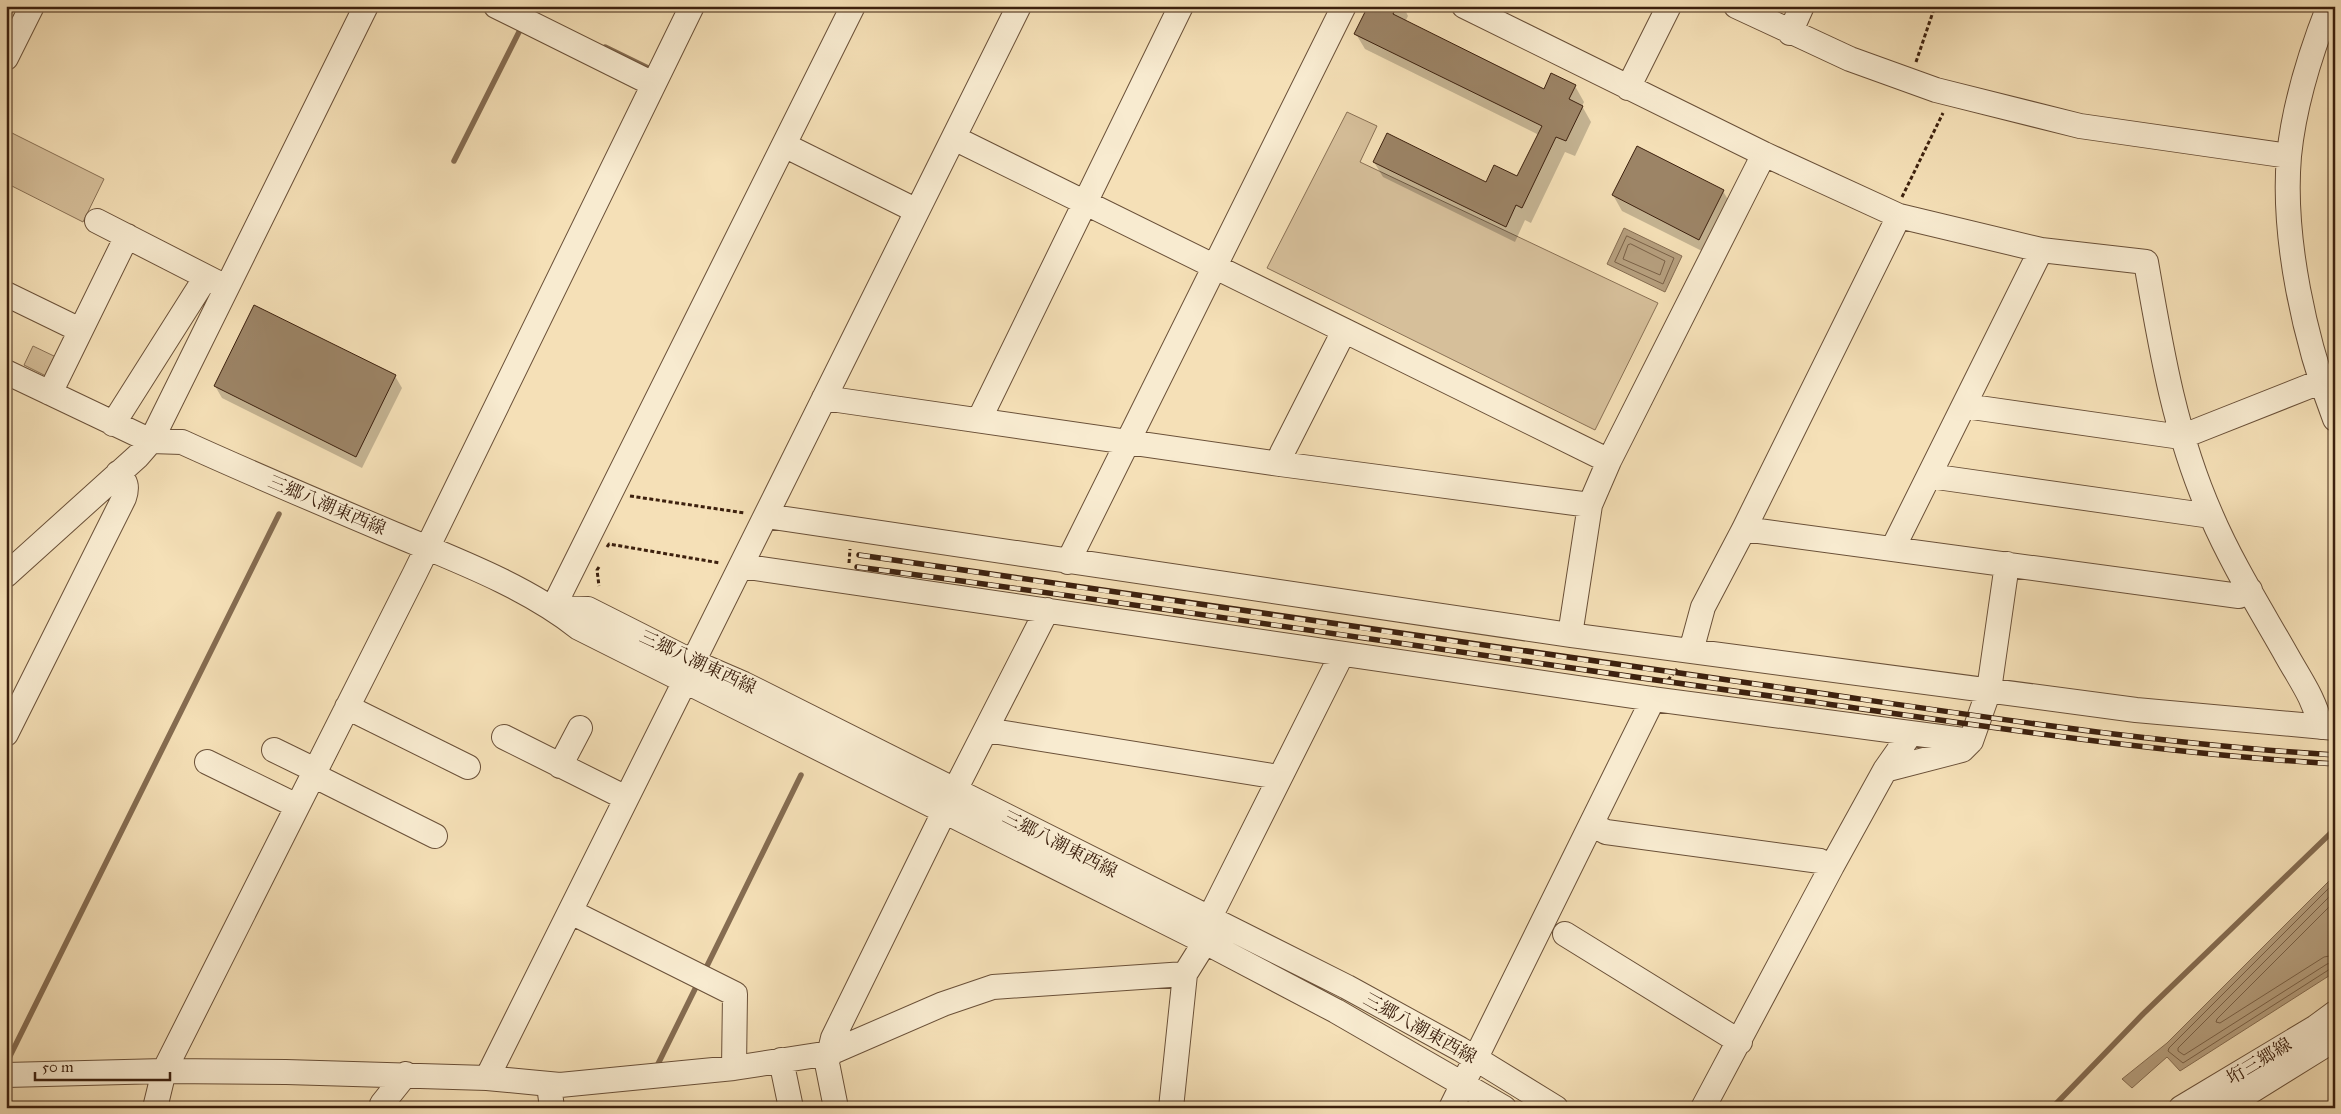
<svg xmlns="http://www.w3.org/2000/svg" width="2341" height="1114" font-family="'IM FELL Great Primer','Noto Serif JP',serif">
<rect width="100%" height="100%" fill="#f5e0b7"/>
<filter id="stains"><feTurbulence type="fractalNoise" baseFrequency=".004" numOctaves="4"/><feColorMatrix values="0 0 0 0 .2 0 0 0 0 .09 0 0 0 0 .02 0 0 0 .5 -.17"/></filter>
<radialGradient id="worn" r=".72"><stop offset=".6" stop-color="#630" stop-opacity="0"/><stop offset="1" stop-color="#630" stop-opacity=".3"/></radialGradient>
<path fill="#d6bf9a" stroke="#897054" d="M1347,112L1377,126L1360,162L1658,303L1595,430L1267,268Z
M6,130L104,179L83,222L6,183Z
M33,346L56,357L46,376L24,365Z"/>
<path fill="#b69f7e" stroke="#856c51" d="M1624,228L1682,256L1665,292L1607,264Z
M2335,875V972L2180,1071L2167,1057L2132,1088L2122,1079L2167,1043Z"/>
<path fill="#0003" d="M1369,6H1403L1408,16L1405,22L1544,90L1575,86L1584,102L1582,106L1591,122L1575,156L1565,152L1531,223L1525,220L1515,242L1383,177L1374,162L1487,183L1517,178L1539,135L1365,49L1356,34Z
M1723,191L1732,207L1708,254L1622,211L1613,195Z
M395,376L402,388L362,468L222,398L215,386Z"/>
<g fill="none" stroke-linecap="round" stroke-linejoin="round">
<path stroke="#796046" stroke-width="1" d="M1627,236L1674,258L1663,284L1615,262Z
M1631,244L1665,261L1660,275L1623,259L1628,245Z
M2335,882L2169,1048L2168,1051L2183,1063L2330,969H2335
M2335,891L2178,1048V1051L2184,1055L2327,964L2335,962
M2335,901L2217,1019L2216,1022L2220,1023L2324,957L2335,955"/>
<path stroke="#856c51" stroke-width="5.5" d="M605,47L648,68
M454,161L523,24
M704,972L801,775
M6,1064L279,514
M656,1068L698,983
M2052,1108L2143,1014L2335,829"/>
</g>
<path fill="#9c8466" stroke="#3c200e" d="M1368,6H1397L1393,14L1544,89L1551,73L1576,85L1569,99L1583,106L1566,141L1556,137L1522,208L1516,205L1506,227L1373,162L1387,133L1486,182L1494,165L1517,176L1542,126L1354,34Z
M1637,146L1724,190L1699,240L1612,195Z
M254,305L396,375L356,457L214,386Z"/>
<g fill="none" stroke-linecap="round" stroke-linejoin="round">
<defs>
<path id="minor" d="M496,6L653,84
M1464,6L1764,154L1899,216L2041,250L2146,262C2161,349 2175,434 2211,515C2232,564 2261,610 2287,656C2301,681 2314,698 2321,727
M1736,6L1850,59L1936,90L2080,126L2289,156
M2329,6C2310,54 2294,105 2289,156C2282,238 2305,342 2335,419
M1790,33L1802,6
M6,58L32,6
M1628,88L1669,6
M954,138L1609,461
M784,145L917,211
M97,221L220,284
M6,294L80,330
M6,372L151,441L182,442C252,474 323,504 394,534C456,560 526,586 579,628L1205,942L1336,1011L1504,1108
M50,393L127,236
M824,398L1280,464L1590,505
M1965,406L2181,437L2320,382
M979,420L1181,6
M113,424L206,277
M1280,464L1282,453L1344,331
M1930,476L2211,516
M766,516L1570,635L2136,710L2335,728
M1744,529L2239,596L2250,590
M1893,548L2041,250
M1068,562L1344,6
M741,566L1653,699L1971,741L1989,690L2007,564
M6,575L138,456L151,441L366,6
M553,608L588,609L693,662L744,684L1347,987L1460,1049L1556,1108
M553,608L853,6
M1570,635L1590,505L1609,461L1764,154
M1691,651L1703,607L1744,529L1899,216
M693,662L1019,6
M347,707L468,767
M986,730L1279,777
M6,734L124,498C128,486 126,482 118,473
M504,737L626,798
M274,750L315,770
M207,762L297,806
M560,766L580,728
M1885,770L1962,750L1971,741
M313,775L435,836
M955,790L1047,610
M1593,825L1606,832L1820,861L1832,866L1885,770L1911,733
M571,912L735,994L734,1068
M1210,917L1342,654
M1565,934L1740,1042
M781,1060L791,1108
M6,1075L164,1071L286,1072L487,1078L560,1085L734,1068L830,1053L943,1004L993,987L1185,974
M487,1078L685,681
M549,1085L552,1108
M155,1108L164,1071L415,573L692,6
M382,1108V1104L406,1074
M836,1108L827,1063L833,1038L945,810
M1171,1108L1185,974L1205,942
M1451,1108L1653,699
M1703,1108L1832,866
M2181,1108L2316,1027L2335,1013
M2224,1108L2335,1039"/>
</defs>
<use href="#minor" stroke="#6a5038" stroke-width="26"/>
<path stroke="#3c200e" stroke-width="3" stroke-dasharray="4 2.5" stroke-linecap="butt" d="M1916,62L1935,6
M1902,197L1943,113
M630,496L745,513
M607,547L609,544L720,563
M849,563L850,549
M599,567L597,570L599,586
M1668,680L1677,669"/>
<use href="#minor" stroke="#f8ebd0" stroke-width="24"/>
<defs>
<path id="rail" d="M859,555C1160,599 1461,643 1763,685C1953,712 2143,743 2335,755
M857,567C1171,608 1485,657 1799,700C1977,725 2155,753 2335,764"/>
</defs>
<use href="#rail" stroke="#3c200e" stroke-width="5.5"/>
<use href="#rail" stroke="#f8ebd0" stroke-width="4" stroke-dasharray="11" stroke-linecap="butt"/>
</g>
<g text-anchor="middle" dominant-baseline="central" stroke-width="4" stroke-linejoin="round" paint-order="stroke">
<g font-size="18" fill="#3c200e" stroke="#f8ebd0">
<text transform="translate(327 505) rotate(23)">三郷八潮東西線</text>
<text transform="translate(698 662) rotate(25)">三郷八潮東西線</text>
<text transform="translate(1060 844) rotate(27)">三郷八潮東西線</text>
<text transform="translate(1420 1028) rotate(29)">三郷八潮東西線</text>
<text transform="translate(2259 1061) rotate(-31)">垳三郷線</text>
</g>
</g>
<rect width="2341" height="1114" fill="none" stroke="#f5e0b7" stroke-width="25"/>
<rect x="8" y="8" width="2326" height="1099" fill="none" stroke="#3c200e" stroke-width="2.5"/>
<rect x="12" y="12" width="2316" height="1089" fill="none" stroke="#3c200e"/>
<path d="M35 1072v8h135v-8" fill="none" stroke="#3c200e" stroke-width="2.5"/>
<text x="42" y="1072" font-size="15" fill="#3c200e" stroke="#f8ebd0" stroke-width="4" paint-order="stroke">50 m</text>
<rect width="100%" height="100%" filter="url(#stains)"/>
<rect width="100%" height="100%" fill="url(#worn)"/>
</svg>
